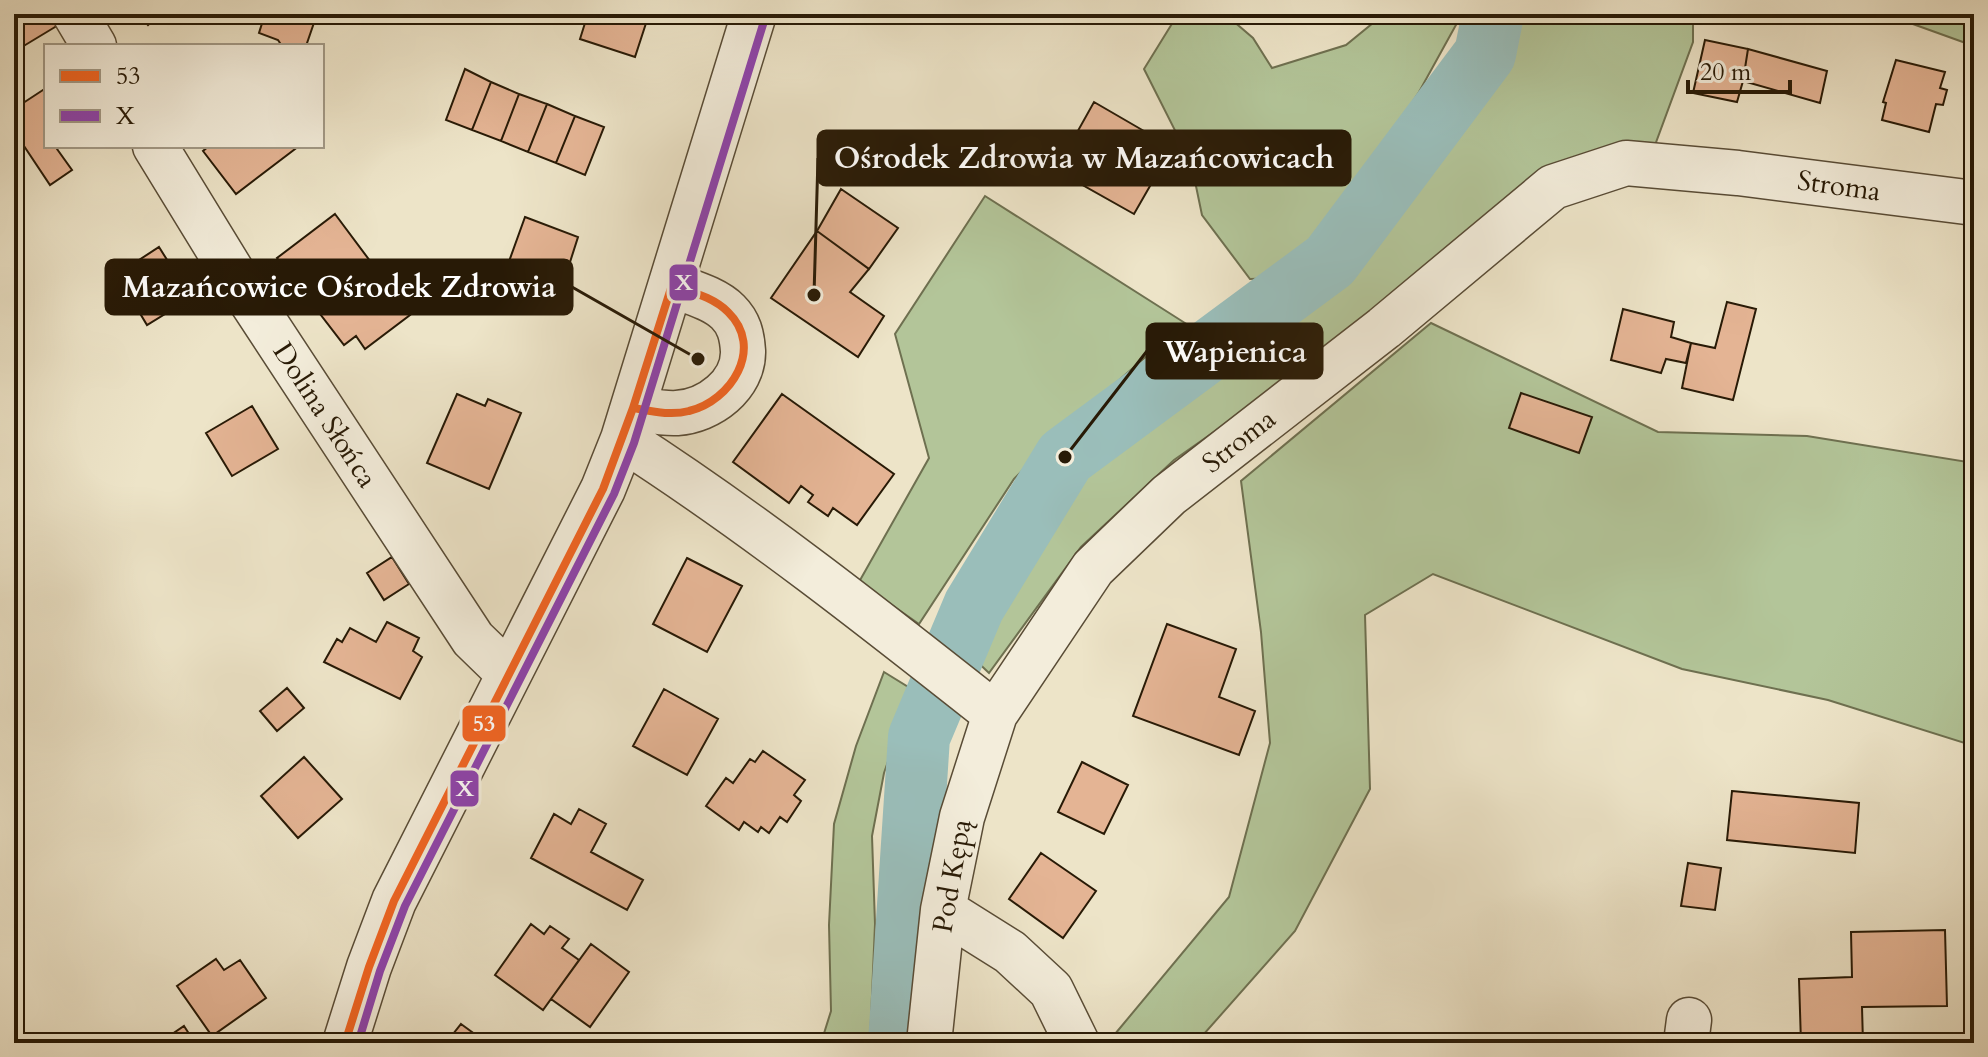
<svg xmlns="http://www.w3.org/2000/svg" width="1988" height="1057" font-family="Cardo,serif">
<rect width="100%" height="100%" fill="#ede4c8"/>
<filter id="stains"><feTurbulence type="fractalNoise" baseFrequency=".0025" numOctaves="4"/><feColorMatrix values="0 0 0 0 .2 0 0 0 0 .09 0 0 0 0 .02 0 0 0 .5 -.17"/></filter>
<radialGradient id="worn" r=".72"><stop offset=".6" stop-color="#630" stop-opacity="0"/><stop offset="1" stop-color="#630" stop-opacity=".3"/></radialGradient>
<path fill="#b3c599" stroke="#6e7050" stroke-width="2" d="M1178,14H1225L1253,38L1272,68L1346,45L1384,14H1462L1419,92L1334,224L1280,278L1250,279L1202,215L1191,162L1144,69Z
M1512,14H1693V42L1655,145L1359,330L1174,460L1081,547L989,673L969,654L1077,460L1345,266L1504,52Z
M1885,14H1974V46Z
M985,196L1185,323L1073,420L1014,479L919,624L859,582L929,458L895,334Z
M1431,323L1658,432L1807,436L1974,463V746L1828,700L1682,669L1433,574L1365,615L1370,789L1295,931L1196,1043H1114L1115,1034L1229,897L1270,743L1261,632L1241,481Z
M884,672L913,690L884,773L872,836L875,924L870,1043H821L831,1011L829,925L834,824L856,746Z"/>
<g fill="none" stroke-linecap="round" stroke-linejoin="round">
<path stroke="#9abeba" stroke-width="62" d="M899,1043L919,737L974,606L1065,457L1330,261L1485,54L1493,14"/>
</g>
<path fill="#e4b494" stroke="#281a06" stroke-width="2" d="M25,14H54L60,24L17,50L14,45V21Z
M138,14H160L148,25Z
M265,14H317L306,46H282L278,40L259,33Z
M579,14H649L635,57L580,39L585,23L577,21Z
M1705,40L1748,49L1743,81L1737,102L1693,93Z
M1748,49L1827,71L1820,103L1743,81Z
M1896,60L1945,72L1940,88L1947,90L1943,105L1936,104L1929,132L1882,120L1886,103L1883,102Z
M465,69L491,82L472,130L446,120Z
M491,82L519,94L501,141L472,130Z
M46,88V146H61L57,149L72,170L50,185L14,131V109Z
M519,94L547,104L528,152L501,141Z
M1094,102L1144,131L1134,149L1162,165L1134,214L1056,170Z
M547,104L575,116L556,163L528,152Z
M575,116L604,127L585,175L556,163Z
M209,146H299L236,194L203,151Z
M841,189L898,228L869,269L817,231Z
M335,214L382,277L370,286L376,295L388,286L410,315L365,349L356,336L344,345L277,258Z
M525,217L578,237L564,281L533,269L530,276L507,267Z
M817,231L869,269L850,292L884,316L858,357L771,298Z
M159,247L191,298L147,325L135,305L141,301L122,271Z
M1727,302L1756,309L1733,400L1682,388L1691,343L1715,348Z
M1623,309L1674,322L1671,337L1691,343L1686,363L1666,359L1661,373L1611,360Z
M1521,393L1592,417L1579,453L1509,428Z
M457,394L485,406L488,399L521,413L489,489L427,463Z
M782,394L894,474L857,525L833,508L828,516L808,502L813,495L801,486L789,503L733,462Z
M252,406L278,449L232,476L206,433Z
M392,557L409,584L384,600L367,573Z
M687,558L742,586L707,652L653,624Z
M387,622L419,638L413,651L422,657L400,699L324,662L337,639L342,642L350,628L376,642Z
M1167,624L1236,649L1219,697L1255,711L1239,755L1133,716Z
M287,688L304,708L277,731L260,711Z
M664,689L718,719L687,775L633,746Z
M763,751L805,780L794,795L801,801L787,822L780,817L769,833L761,827L758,832L744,822L739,830L706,806L726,778L733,783L750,759L755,762Z
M304,757L342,799L298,838L261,796Z
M1082,762L1128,785L1104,834L1058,812Z
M1732,791L1859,803L1855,853L1727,840Z
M579,809L606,824L591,852L643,880L627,910L531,858L554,814L571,824Z
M1041,853L1096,891L1063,938L1009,899Z
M1688,863L1721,868L1715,910L1681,906Z
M531,924L544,934L550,926L569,939L562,948L579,960L543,1010L495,975Z
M1945,930L1947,1006L1862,1007L1863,1043H1801L1799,979L1852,977L1851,932Z
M591,944L629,972L590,1027L551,999Z
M216,959L224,970L240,960L266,998L212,1036L177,986Z
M461,1024L487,1043H446Z
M184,1026L195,1043H159Z"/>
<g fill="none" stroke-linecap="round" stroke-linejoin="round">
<defs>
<path id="minor" d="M75,14L94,46
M155,146L234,275L473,639L509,674
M633,408C647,410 663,414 677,413C709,411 744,385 743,351C742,335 739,323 728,312C714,298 690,292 672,285
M623,439C752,522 875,619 995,714
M943,910L1010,952L1051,990L1077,1043
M345,1043L369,967L394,901L603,489L623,439L754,14
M929,1043L943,910L962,817L995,714L1093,568L1169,495L1384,328L1553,187L1626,163L1738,173L1974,203
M1686,1043L1689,1020"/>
</defs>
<use href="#minor" stroke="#594c36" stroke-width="47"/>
<use href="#minor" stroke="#f3eddb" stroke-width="44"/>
<defs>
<path id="bus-1" d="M672,285C691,292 713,297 728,312C765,348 731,401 689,411C670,416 651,411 633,408Z
M345,1043L369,967L394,901L603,489L633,408"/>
<path id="bus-2" d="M358,1043L380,971L405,906L614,494L634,443L765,18"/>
</defs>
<use href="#bus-1" stroke="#f3eddb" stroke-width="14"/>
<use href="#bus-2" stroke="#f3eddb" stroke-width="14"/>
<use href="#bus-1" stroke="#f26522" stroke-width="8"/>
<use href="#bus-2" stroke="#8e44ad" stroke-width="8"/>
</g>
<g text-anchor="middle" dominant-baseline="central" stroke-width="6" stroke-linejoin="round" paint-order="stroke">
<g font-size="28" fill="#281a06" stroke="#f3eddb">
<text transform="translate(1839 186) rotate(8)">Stroma</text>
<text transform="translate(325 415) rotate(57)">Dolina Słońca</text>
<text transform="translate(1239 441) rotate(-38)">Stroma</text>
<text transform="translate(952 876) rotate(-80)">Pod Kępą</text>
</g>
</g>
<path fill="none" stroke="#281a06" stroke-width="3" d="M814 295L818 158M698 359L572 287M1065 457L1147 351"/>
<g fill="#281a06" stroke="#f3eddb" stroke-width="3">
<circle cx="814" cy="295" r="8"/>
<circle cx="698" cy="359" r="8"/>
<circle cx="1065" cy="457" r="8"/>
</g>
<g fill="#281a06" stroke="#281a06" stroke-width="3">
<rect x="818" y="131" width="532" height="54" rx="8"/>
<rect x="106" y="260" width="466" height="54" rx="8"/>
<rect x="1147" y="324" width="175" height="54" rx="8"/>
</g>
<g font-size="30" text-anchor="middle" font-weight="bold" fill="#fff">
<text x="1084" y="168">Ośrodek Zdrowia w Mazańcowicach</text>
<text x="339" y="297">Mazańcowice Ośrodek Zdrowia</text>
<text x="1235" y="362">Wapienica</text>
</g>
<g stroke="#f3eddb" stroke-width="3">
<rect x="668" y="263" width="31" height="39" rx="8" fill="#8e44ad"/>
<rect x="461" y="704" width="46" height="39" rx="8" fill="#f26522"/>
<rect x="449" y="769" width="31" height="39" rx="8" fill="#8e44ad"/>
</g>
<g font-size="22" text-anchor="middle" font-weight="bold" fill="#fff">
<text x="684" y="290">X</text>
<text x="484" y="731">53</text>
<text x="465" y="796">X</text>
</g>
<rect width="1988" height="1057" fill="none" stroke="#ede4c8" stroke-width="48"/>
<rect x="16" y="16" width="1956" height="1025" fill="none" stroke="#281a06" stroke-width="4"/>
<rect x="24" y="24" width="1940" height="1009" fill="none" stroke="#281a06" stroke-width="2"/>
<rect x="44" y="44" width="280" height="104" fill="#f3eddb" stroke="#a29986" stroke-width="2"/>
<rect x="60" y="70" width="40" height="12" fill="#f26522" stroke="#a29986" stroke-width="2"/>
<text x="116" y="84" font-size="24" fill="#281a06">53</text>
<rect x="60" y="110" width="40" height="12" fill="#8e44ad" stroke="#a29986" stroke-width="2"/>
<text x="116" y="124" font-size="24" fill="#281a06">X</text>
<path d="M1688 80v12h102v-12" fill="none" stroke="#281a06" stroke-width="4"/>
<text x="1700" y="80" font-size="24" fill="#281a06" stroke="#f3eddb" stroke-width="6" paint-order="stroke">20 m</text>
<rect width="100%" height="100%" filter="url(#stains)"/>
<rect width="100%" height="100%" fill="url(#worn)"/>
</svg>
